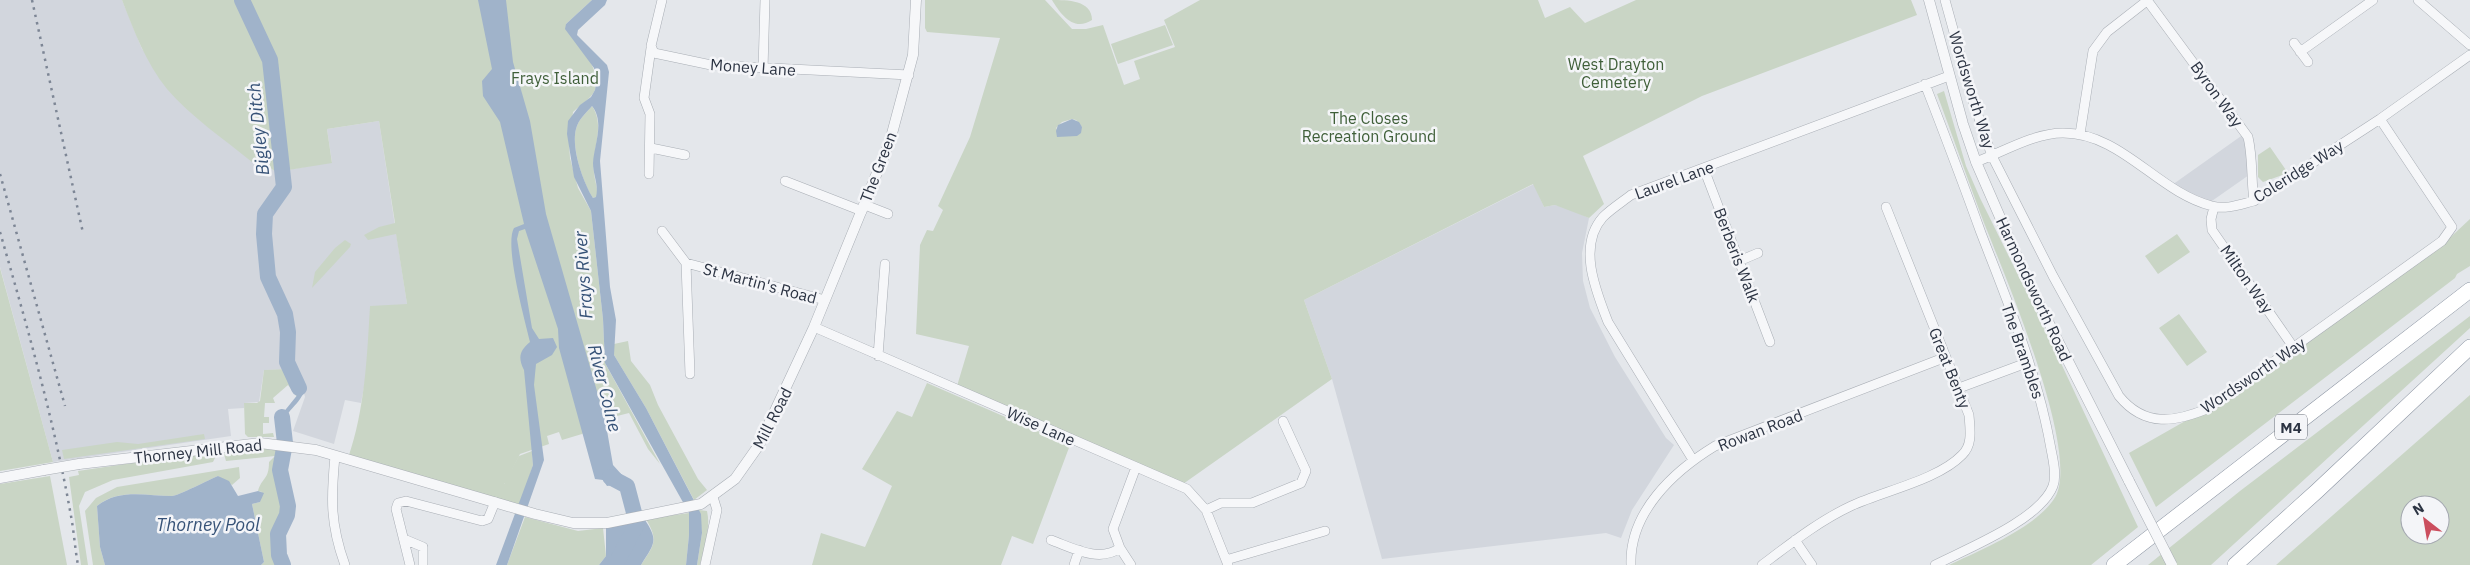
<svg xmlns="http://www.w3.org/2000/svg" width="2470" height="565" font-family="'IBM Plex Sans',sans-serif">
<rect width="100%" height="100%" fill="#e4e7eb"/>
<path fill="#d2d6dd" d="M0,0H122L142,49L260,161L276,172L332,162L327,129L379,121L407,304L366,377L361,403L345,400L334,444L293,431L305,397L298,369L264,370L259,402L244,403V408L228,409L231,436L53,462L0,267Z
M2244,134L2246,138L2249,175L2209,203L2172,185Z
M1534,184L1544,207L1555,205L1564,207L1589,218L1582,253L1583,281L1590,308L1615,357L1666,438L1674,445L1632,510L1621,538L1606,533L1382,559L1332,379L1304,300Z"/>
<path fill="#c9d5c5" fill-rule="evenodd" d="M122,0H592L566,24C576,40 603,71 595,90C591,99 580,105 573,112L569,144L570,158L578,188L591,211L603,319L605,363L660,464L648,449L629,413L605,419L582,434L562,440L559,432L547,436L549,444L520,454L504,484L519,456L532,451L533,465L519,508L348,458C365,409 367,357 370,306L407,304L396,234L368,240L364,235L379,227L395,223L379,121L327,129L332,163L276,172L260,161L252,162C224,139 191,117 167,89C146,63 134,31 122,0Z
M925,0H1045L1072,29H1086L1103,25L1124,85L1140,79L1134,61L1175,47L1164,20L1200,0H1538L1545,18L1570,7L1585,23L1636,0H1911L1917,15L1702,96L1583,156L1604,204L1589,218L1555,205L1544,207L1533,184L1304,300L1332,379L1183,484L957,386L969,346L916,334L920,245L927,230L933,231L943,210L938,206L970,137L1000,38L927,32L925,28ZM1072,119L1076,120L1082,127L1073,135L1062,136L1056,128L1062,122Z
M1052,0C1067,0 1092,0 1092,20C1074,32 1061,15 1052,0Z
M1165,25L1173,45L1118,64L1111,44Z
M1944,91L1966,166L1980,198L2051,342L2138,527L2091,565H1949C1980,550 2035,528 2054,499C2084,456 2000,265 1981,215C1966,175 1952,134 1937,94Z
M592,106C606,127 591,150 594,173C595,182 598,188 597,197L593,198C583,183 571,147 576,129C578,120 586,113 592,106Z
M2270,147L2288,173L2263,182L2258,177V155Z
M2470,219V266L2457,274L2455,278L2156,507L2129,453L2187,420L2440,247Z
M2177,234L2190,252L2158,274L2145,256Z
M345,240L351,244L350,247L312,288L315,272L335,248Z
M0,268L53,462L0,471Z
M2179,314L2207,352L2187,366L2159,328Z
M2470,316V328L2211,565H2148L2240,491Z
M628,341L631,361L650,385L658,405L698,479L707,490L694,500L646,408L614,355V344Z
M287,369L288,375L298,391L297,397L288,385L273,398L275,403H265L264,417H269V423H263V434L273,433L274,437H248L245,434L244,403H257L260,401L264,370Z
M927,383L1070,445L1033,544L1012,536L1001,565H812L821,533L865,547L892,486L862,469L897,411L912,417Z
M2470,395V565H2276ZM2410,505H2440V535H2410Z
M204,434L205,439L64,459L62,450L117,442L138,444Z
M269,448L281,449L277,469L285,497V510L276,537L281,548L285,565H261L264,562L252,504L260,502L262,492L258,491C262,477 269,480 269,462L275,456L226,461L224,454L226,452Z
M207,452L215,458L213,462L113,480L85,492L79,506L88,565H81L69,477L79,475L78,471Z
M239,467L240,478L232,485L218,476C210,479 178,496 172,496C147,496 118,488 97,506L100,547L105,565H93L85,511L96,498L117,487Z
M50,476L67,565H0V484Z
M699,510L707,511C711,528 704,548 700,565H697L702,533Z
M689,513V535L686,565H641C654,545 659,541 646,519Z
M525,517L578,531L603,528L606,556L599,565H507Z"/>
<path fill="#a0b3ca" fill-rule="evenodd" d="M478,0H506L513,62L530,121L546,214L605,419L613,465L632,486L625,488L620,484L607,486L603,480L595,479L559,348L558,329L525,229L519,231L517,239L532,328L539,339L553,338L557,347L552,355L536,364L534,385L544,460L507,565H496L533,465L524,370C518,358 519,351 530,342C525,321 504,245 514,228L524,224L500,122L483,96L482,81L492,69Z
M592,0H607L605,5L578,30L577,35L607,65L609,72L600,161L610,287L616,320L614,355L646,408L701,514L702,533L697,565H686L689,535V513L605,363L603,319L591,211L574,177L567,134L568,121L580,105L591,97L595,90L597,79L594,68L565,29L566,24ZM592,106C605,122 594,145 593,163C593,175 599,185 596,197L593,198C583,182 571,148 576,129C578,120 586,113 592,106Z
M1072,119L1079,122L1082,127L1081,133L1077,136L1057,137L1056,131L1058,125Z
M287,369H291L303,394C293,413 279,412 286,437H281L282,414L299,393C296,384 288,380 287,369Z
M218,476L229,481L238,496L258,491L264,493L260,502L252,504L264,562L261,565H105L100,547L97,506C119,488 147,496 172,496C178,496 210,479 218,476Z
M645,520C659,541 654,544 641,565H599L606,556V527Z"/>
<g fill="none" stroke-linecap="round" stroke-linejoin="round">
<path stroke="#a0b3ca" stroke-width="16" d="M242,0L270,60L284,187L265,214L264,234L268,277L285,314L288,332L287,362L299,388
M282,417L285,443L280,470L288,506L287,515L278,534L279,555L283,565
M610,477L627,486L637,524L615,565"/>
<defs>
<path id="minor" d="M662,0L651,46L654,53L711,65L909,75
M1945,0L1973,101L1992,156L2053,276L2119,396C2145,428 2176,422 2209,408L2442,241L2452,227L2380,119
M2147,0L2248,137C2253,158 2251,180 2254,201
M2418,0L2470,45
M2294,43L2308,62
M2300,52L2373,0
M763,69L765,0
M1925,84C1944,133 1963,183 1981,233C2008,303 2038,374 2051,449C2053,460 2057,475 2053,486C2040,520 1966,549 1935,565
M2080,134L2093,51L2107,32L2148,0
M651,148L685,155
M1976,162C2003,152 2034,133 2063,133C2122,133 2157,192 2212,206C2226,210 2241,204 2254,201L2380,119L2470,55
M1704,169L1770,342
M649,174L650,114L644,98L651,48
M785,181L862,211
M865,205L888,214
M2214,207L2211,219L2212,230L2294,348
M662,231L686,263
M1739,261L1758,253
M814,327L1187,489L1206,510L1228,565
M878,356L885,264
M690,374L686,263L825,300
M1959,388L2029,362
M335,456C331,498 330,524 345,565
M1693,460L1608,322C1596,291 1577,246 1603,217C1611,209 1622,202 1631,195L1949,76
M1206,510L1221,503H1252L1301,483L1306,471L1283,421
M404,539L423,547V565
M1051,540C1073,548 1099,563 1120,548
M1795,540L1812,565
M1226,560L1325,531
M410,565L396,509L398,503L406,501L482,521L488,519L495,502
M705,565L717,510L713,497
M1074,565L1079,550
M1131,565L1120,548L1113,529L1136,467
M1631,565C1629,512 1674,471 1715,446L1946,357
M1762,565C1790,544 1819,521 1851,506C1883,491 1938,480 1962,455C1973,445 1970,429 1969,415L1886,207"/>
<path id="tertiary" d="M1929,0L1963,124L1976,162L2029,284L2129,481
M79,464L260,443L316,450L535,514L573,523H607L701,504L735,479L759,445L814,327L890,141L913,55L916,0
M0,478L44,470"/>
<path id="motorway" d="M2114,565L2470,290
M2235,565L2317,491L2470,347"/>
</defs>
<use href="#minor" stroke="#a9aeb5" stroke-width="10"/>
<use href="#tertiary" stroke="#a9aeb5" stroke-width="11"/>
<use href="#motorway" stroke="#8b94a2" stroke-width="16"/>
<use href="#minor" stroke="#f6f7f9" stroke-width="9"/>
<use href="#tertiary" stroke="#f6f7f9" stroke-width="10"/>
<use href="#motorway" stroke="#fff" stroke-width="15"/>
<path stroke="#7d8695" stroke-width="2.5" stroke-dasharray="2.5 5" stroke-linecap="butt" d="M32,0L83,233
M0,174L65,406
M0,232C27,326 54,420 71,516C74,532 75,549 78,565"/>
<defs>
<path id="tertiary-bridge" d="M44,470L79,464
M2129,481L2172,565"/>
</defs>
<use href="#tertiary-bridge" stroke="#a9aeb5" stroke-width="11" stroke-linecap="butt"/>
<use href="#tertiary-bridge" stroke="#f6f7f9" stroke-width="10"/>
</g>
<g text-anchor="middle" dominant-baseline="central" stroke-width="5" stroke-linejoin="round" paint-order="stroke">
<rect fill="#f4f5f8" stroke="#686e79" stroke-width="1" x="2275" y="414.5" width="32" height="25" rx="4"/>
<g font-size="15" font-weight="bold" fill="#2c3443">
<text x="2291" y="427">M4</text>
</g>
<g font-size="16" fill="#3f5f39" stroke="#f4f5f8">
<text x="1616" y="64">West Drayton<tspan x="1616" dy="18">Cemetery</tspan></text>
<text x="555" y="78">Frays Island</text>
<text x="1369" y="118">The Closes<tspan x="1369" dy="18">Recreation Ground</tspan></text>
</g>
<g font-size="16" fill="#2c3443" stroke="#f4f5f8">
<text transform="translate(753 67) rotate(4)">Money Lane</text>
<text transform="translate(1972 90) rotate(73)">Wordsworth Way</text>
<text transform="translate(2217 94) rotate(54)">Byron Way</text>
<text transform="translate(878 167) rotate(-69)">The Green</text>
<text transform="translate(2298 171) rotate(-32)">Coleridge Way</text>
<text transform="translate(1674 180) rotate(-20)">Laurel Lane</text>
<text transform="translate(1737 255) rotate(69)">Berberis Walk</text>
<text transform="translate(2247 279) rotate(55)">Milton Way</text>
<text transform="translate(760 283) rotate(15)">St Martin's Road</text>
<text transform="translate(2034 289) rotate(65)">Harmondsworth Road</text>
<text transform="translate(2023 351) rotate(71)">The Brambles</text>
<text transform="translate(1950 368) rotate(68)">Great Benty</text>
<text transform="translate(2253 375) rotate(-34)">Wordsworth Way</text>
<text transform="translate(772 418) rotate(-63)">Mill Road</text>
<text transform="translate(1041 426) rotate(24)">Wise Lane</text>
<text transform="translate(1760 430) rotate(-21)">Rowan Road</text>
<text transform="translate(198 451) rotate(-6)">Thorney Mill Road</text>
</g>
<g font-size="18" font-style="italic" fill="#365277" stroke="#f4f5f8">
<text transform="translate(258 129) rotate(-96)">Bigley Ditch</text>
<text transform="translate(583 275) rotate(-94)">Frays River</text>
<text transform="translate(605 388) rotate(76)">River Colne</text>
<text x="208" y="524">Thorney Pool</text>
</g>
</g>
<g transform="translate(2425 520) rotate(329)"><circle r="24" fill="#f4f5f8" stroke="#a4a8b0"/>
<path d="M0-4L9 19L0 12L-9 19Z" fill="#cb4e5e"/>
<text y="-8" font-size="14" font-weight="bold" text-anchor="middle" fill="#2c3443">N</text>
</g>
</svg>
